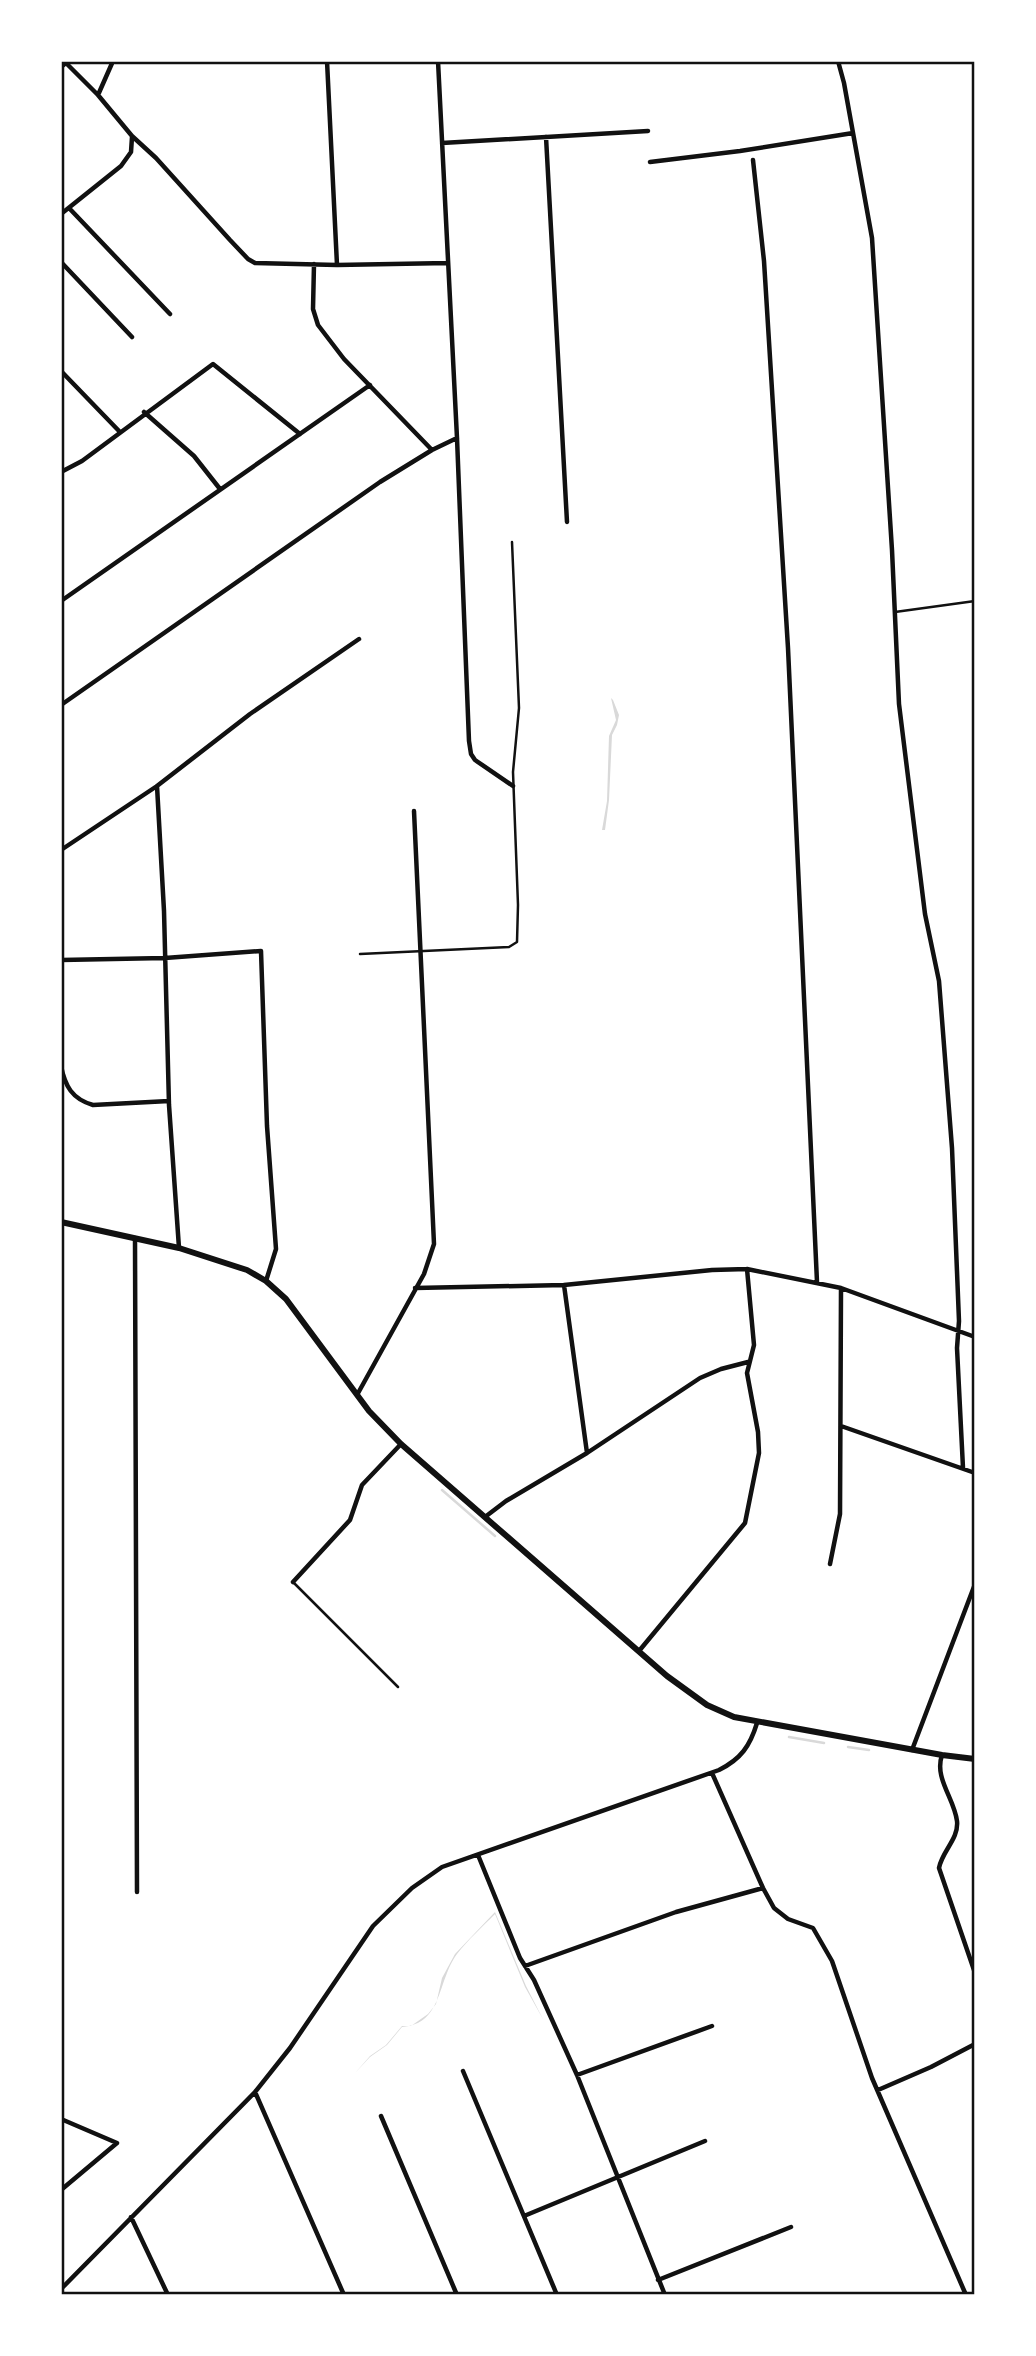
<svg xmlns="http://www.w3.org/2000/svg" width="1036" height="2356" font-family="'IBM Plex Sans',sans-serif">
<rect width="100%" height="100%" fill="#fff"/>
<path fill="#d9d9d9" d="M611,698L613,700L619,715L617,725L612,735L609,800L605,830H602L607,801L609,736L616,720Z
M474,1862L526,1986L544,2021L525,1987L495,1914C482,1927 468,1940 457,1954C437,1981 443,2024 402,2027L387,2045L370,2057L355,2073L370,2056L386,2045L402,2026H411L428,2014L436,2004L442,1978L455,1954L495,1912Z"/>
<g fill="none" stroke-linecap="round" stroke-linejoin="round">
<path stroke="#d9d9d9" stroke-width="2.5" d="M442,1490L495,1536
M789,1737L824,1743
M848,1747L869,1750"/>
<path stroke="#111" stroke-width="2.5" d="M895,612L975,601
M360,954L509,947L517,942L518,905L513,772L519,708L512,542
M293,1582L398,1687"/>
<path stroke="#111" stroke-width="4.5" d="M327,61L337,265
M438,61L457,438L469,741L471,754L475,760L513,786
M838,61L844,83L872,238L892,550L899,704L925,914L939,981L952,1148L959,1321L957,1348L963,1468
M61,67L66,63L98,95L132,136L156,158L230,240L248,259L255,263L337,265L448,263
M98,95L113,61
M546,137L567,522
M442,143L648,131
M753,160L764,261L788,648L817,1282
M650,162L740,151L853,133
M69,208L170,314
M61,214L121,166L131,152L132,137
M61,262L132,337
M314,264L313,309L318,325L344,359L432,450
M61,371L119,431
M144,412L194,456L220,489
M61,472L82,461L213,364L300,434
M61,601L370,385
M61,705L380,482L432,450L457,438
M157,786L164,911L169,1105L179,1248
M61,850L157,786L250,714L359,639
M61,960L165,958L261,951L267,1126L276,1249L266,1281
M61,1066C65,1086 72,1099 93,1105L169,1101
M135,1238L137,1892
M564,1285L587,1453
M415,1288L564,1285L712,1270L747,1269L841,1288L975,1337
M357,1395L424,1274L434,1244L414,811
M841,1426L975,1473
M485,1517L506,1501L587,1453L700,1378L721,1369L748,1362
M830,1564L840,1514L841,1288
M293,1582L350,1520L362,1485L401,1444
M639,1651L745,1523L759,1453L758,1432L747,1373L754,1345L747,1269
M912,1750L975,1584
M942,1755C934,1778 954,1798 957,1821C959,1839 942,1851 939,1868L975,1973
M712,1773L763,1888L774,1908L788,1919L813,1928L832,1961L872,2078L966,2295
M478,1855L520,1958L534,1980L577,2075L665,2295
M525,1966L676,1912L763,1888
M463,2071L557,2295
M577,2075L712,2026
M878,2090L931,2067L975,2044
M255,2092L344,2295
M381,2116L457,2295
M61,2119L117,2143L61,2190
M524,2216L705,2141
M131,2217L168,2295
M658,2280L791,2227
M61,2289L255,2092L290,2048L373,1926L412,1888L442,1867L719,1770C741,1759 750,1746 757,1723"/>
<path stroke="#111" stroke-width="6" d="M61,1222L179,1248L247,1270L266,1281L286,1299L369,1411L401,1444L667,1676L707,1705L734,1717L942,1755L975,1759"/>
</g>
<rect width="1036" height="2356" fill="none" stroke="#ffffff" stroke-width="126"/>
<rect x="63" y="63" width="910" height="2230" fill="none" stroke="#111" stroke-width="2.5"/>
</svg>
